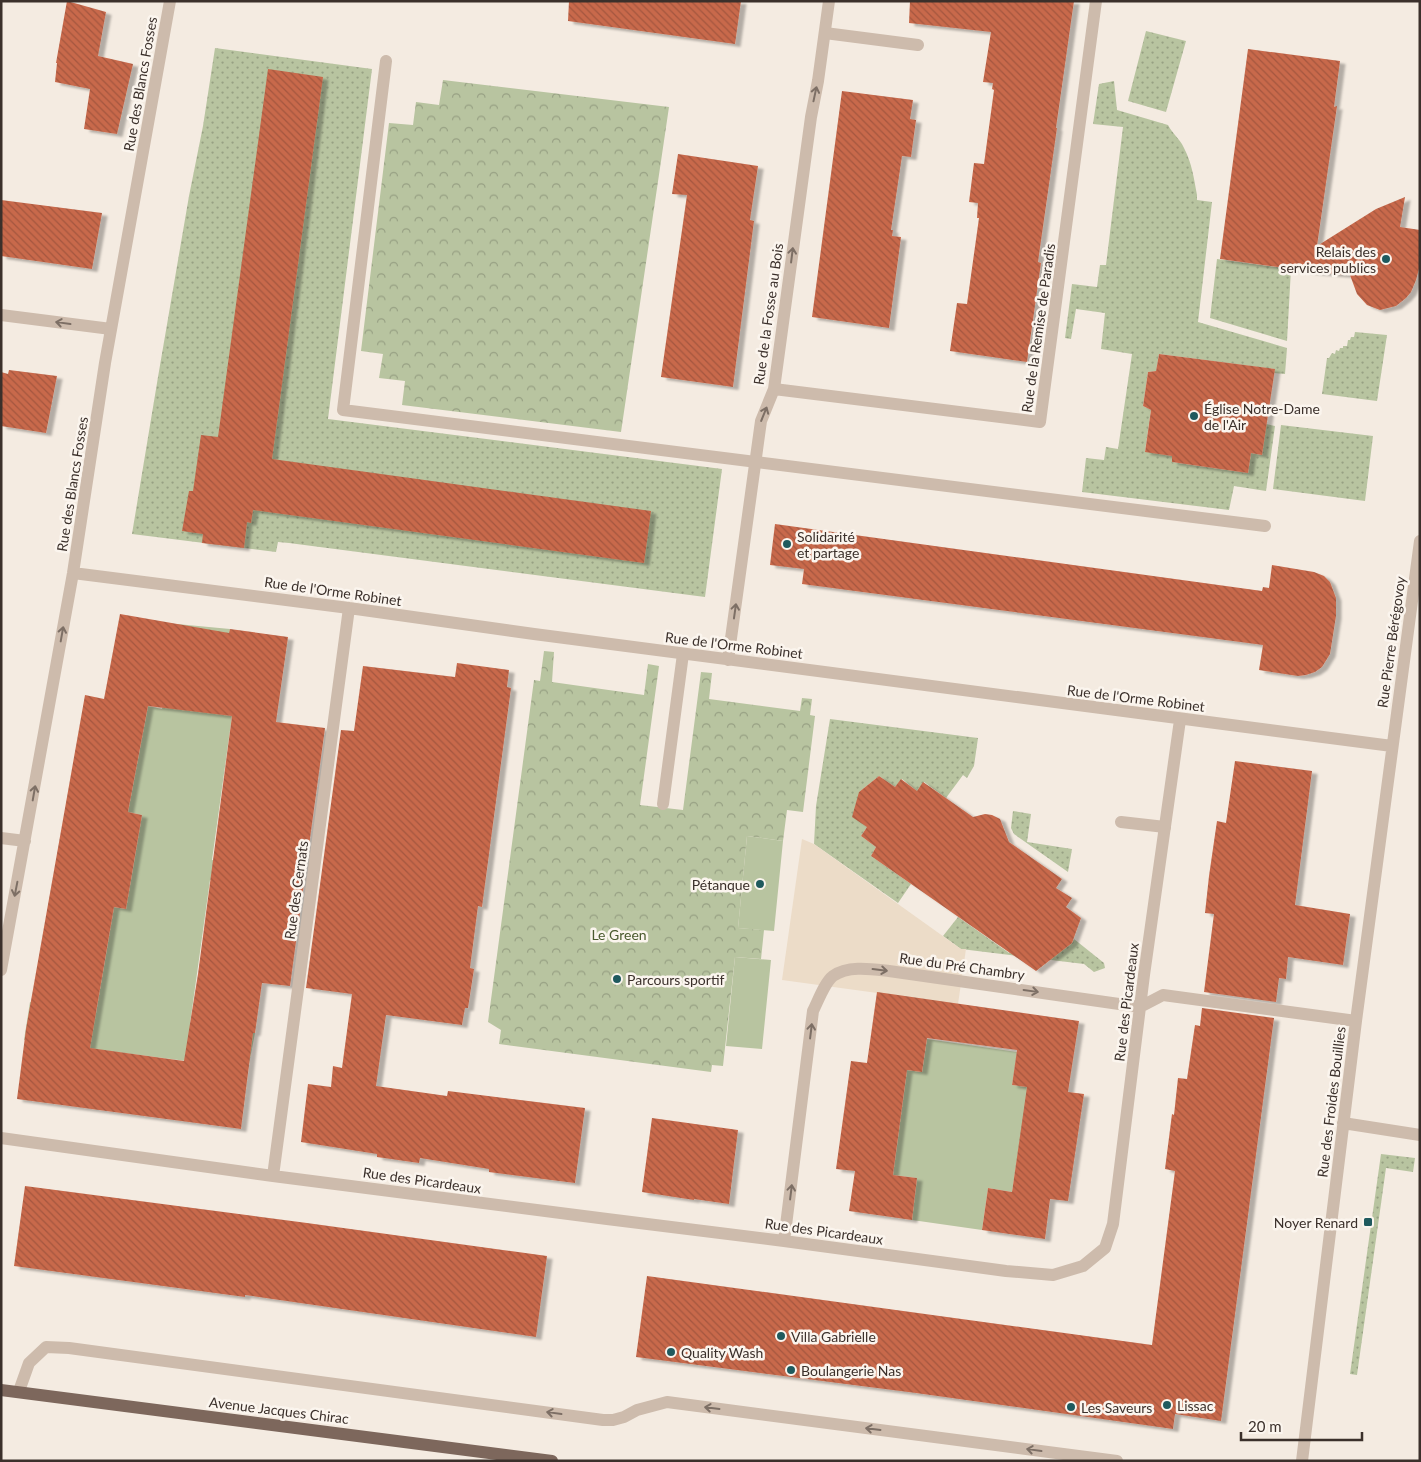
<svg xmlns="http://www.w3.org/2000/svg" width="1421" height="1462" font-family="Lato,sans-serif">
<defs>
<pattern id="grass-dots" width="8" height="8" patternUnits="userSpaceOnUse" patternTransform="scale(1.25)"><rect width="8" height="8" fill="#b8c4a0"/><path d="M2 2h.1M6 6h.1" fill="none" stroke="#97a083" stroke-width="1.8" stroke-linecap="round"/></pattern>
<pattern id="park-crowns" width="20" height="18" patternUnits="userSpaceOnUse" patternTransform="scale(1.25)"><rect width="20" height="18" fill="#b8c4a0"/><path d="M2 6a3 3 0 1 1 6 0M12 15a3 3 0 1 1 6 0" fill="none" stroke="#97a083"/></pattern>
<pattern id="building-back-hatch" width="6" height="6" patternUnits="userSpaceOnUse" patternTransform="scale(1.25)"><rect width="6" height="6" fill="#c8694b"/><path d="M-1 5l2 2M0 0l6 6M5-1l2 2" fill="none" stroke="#a4573f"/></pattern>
<filter id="shadow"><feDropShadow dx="5.5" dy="3" stdDeviation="1" flood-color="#0004"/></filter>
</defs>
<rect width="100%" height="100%" fill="#f4ebe1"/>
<path fill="url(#grass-dots)" d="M1146,31L1186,41L1166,112L1128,101Z
M215,48L372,69L328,419L722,469L705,597L289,543L278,542L276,552L132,534L158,377L189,196L203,126Z
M1114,81L1117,110L1168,125C1172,133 1180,139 1184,148C1192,163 1194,179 1197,195V200L1212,202L1198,322L1287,348L1285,374L1274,373V369L1159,354L1156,371L1148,372L1143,406L1151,410L1145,451L1172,456V462L1248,473L1251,453L1262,455L1266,424L1275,426L1266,491L1234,486L1229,510L1082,492L1086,458L1104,460L1106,447L1118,449L1132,354L1101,349L1105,313L1076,309L1071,339L1065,338L1072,284L1097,287L1100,265H1106L1123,127L1093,124L1099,84Z
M1217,259L1291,269L1287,341L1210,318Z
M1355,332L1387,335L1377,401L1322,394L1327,358H1329L1332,353L1335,354L1336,350L1339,351L1340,348H1343V346H1347L1348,340H1350L1351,337H1354Z
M1281,425L1373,436L1365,501L1273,489Z
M830,719L978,738L974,766L967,778L963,775L946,798L924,782L917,791L902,779L895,787L879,776L859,792L867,827L861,836L876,847L871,856L911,884L898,903L814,844L816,806Z
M1013,811L1031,814L1027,842L1072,849L1068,872L1014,834L1011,828Z
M958,917L1009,953L1015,945L1052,958L1072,943L1074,939L1104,963L1105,968L1094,972L1084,964L961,949L943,936Z
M1381,1154L1415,1158L1413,1172L1386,1168L1357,1375L1350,1374Z"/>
<path fill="url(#park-crowns)" d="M443,80L669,107L621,432L402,405L405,381L379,378L383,354L361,351L389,123L413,125L416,102L439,105Z
M544,651L554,652L552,682L644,695L648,664L659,666L640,805L683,810L701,672L712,673L709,699L800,711L802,698L812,699L810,715L815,716L803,812L787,810L783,841L747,836L738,928L764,930L761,959L735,957L723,1066L712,1065L711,1072L499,1044L501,1030L488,1022L534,680L540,681Z"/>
<path fill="#b8c4a0" d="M177,624L230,629L219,714L232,716L212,860L229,863L226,881L210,880L190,1024L255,1033L248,1069L24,1040L30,1002L96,1013L114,907L126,909L142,815L128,812L148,706L162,709Z
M747,836L783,841L774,931L738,928Z
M735,957L771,960L762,1049L726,1046Z
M927,1039L1017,1052L1012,1085L1028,1087L1012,1192L988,1188L982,1230L912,1220L917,1178L893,1175L907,1070L922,1072Z"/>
<path fill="#ecdcc8" d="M802,839L814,844L961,949H966L958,1004L782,980Z"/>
<path fill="url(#building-back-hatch)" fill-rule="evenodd" filter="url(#shadow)" d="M67,1L106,12L98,56L133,64L117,134L84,129L90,89L55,82L57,63H56Z
M569,1H741L735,44L568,21Z
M910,1H1074L1056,128H1057L1038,262L1041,263L1027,362L950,351L957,303L967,304L979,218H977L978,203L969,202L974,163L984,164L994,90L992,89L993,83L983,82L991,32L909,23Z
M1248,49L1340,61L1334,107L1337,106L1317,246L1376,209L1405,197L1400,227L1420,230V265L1416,280L1411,292L1406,298L1396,306L1380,310L1367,305L1357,294L1350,275L1314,272L1220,259Z
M268,69L323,77L272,459L651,511L644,563L253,510L251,523L247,522L244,548L202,543L203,534L182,531L189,491H193L201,435L218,437Z
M842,91L913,100L910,119L916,120L911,157L902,156L891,230H893L892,236L901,237L889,328L812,317Z
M678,154L758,166L750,220L754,221L733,387L661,377L687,195L672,194Z
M1,200L102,213L92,269L1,256Z
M1159,354L1275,369L1262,455L1251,453L1248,473L1172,462V456L1145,452L1151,410L1143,406L1148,372L1156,371Z
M9,370L57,376L46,433L1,426V372L8,374Z
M775,524L1262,591L1263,587L1269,588L1272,565L1314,572L1324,576L1330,582L1336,598V616L1330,654L1322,667L1315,672L1306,675L1298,676L1259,670L1263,645L802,584L804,569L770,565Z
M120,614L229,633L230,629L288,637L276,722L325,728L290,986L262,983L255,1033H253L241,1129L17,1099L26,1029L85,695L104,699ZM148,706L232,716L198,974L184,1061L90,1048L114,907L126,909L142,815L128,812Z
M457,663L509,670L507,687L511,688L482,907L478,906L470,968L474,969L468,1008H465L462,1025L386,1015L376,1086L447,1096L448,1091L585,1108L575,1183L489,1172V1169L420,1158L419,1163L377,1157V1154L301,1142L308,1084L331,1087L333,1066L342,1068L352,994L306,988L341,730L354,731L363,666L455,677Z
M1235,761L1312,771L1295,905L1350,914L1343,965L1288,957L1286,979L1279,978L1276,1002L1204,992L1214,914L1205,913L1209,876L1217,821L1226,823Z
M879,776L895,787L901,779L917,791L923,782L973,817L985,814L992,815L1000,819L1009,842L1062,879L1056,888L1072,898L1066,907L1081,918L1072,943L1036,971L871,856L876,847L861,836L867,827L852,817L859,792Z
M877,992L1079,1021L1068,1092L1084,1094L1068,1201L1050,1199L1045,1239L982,1230L988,1188L1012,1192L1027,1087L1012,1085L1017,1050L927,1038L922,1072L907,1070L893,1175L917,1178L912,1220L849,1211L855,1171L836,1169L851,1061L867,1063Z
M1202,1008L1274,1018L1221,1421L1175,1414L1173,1429L916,1393L636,1357L647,1276L1152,1345L1175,1171L1165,1169L1172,1114L1174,1115L1178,1078L1187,1079L1195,1025L1200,1026Z
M652,1118L738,1130L729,1204L694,1199V1200L642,1192Z
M25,1186L307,1223L547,1256L536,1337L245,1295V1297L14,1266Z"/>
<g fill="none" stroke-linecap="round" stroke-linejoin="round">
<path stroke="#cdbbac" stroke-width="12" d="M825,33L918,45
M386,61L343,410L1265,526
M663,804L683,654
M1121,822L1165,827"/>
<path stroke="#cdbbac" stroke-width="12" d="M1,315L111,329
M774,389L1040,422L1096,1
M73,573L349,608L534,634L1392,746
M728,660L761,421L774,389L811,117L818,81L829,1
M1,838L25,841
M1,970L73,573L105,363L170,1
M1343,1123L1420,1135
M1,1138L273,1176L607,1219L784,1241L1006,1271L1053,1275L1083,1266L1105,1248L1113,1224L1144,975L1180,720
M273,1176L349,608
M784,1241L813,1011C818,1001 825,982 833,976C848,965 872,969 889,971L1140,1007L1163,995L1356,1021
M19,1391L29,1363L46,1347L69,1348L603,1420H613L624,1417L637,1410L667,1402L1117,1461
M1302,1461L1356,1021L1420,541"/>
<path stroke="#7d675c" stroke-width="12" d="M1,1390L552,1461"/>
</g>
<defs><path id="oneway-shaft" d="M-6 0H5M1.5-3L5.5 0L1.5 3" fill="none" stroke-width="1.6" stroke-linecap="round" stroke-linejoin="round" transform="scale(1.25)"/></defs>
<g stroke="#7d6f65">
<use href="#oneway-shaft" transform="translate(815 94) rotate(-78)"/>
<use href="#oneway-shaft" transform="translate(792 255) rotate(-83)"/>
<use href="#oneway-shaft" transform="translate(63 323) rotate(-172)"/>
<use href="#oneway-shaft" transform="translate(764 414) rotate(-68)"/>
<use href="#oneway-shaft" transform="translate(735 611) rotate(-82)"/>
<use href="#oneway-shaft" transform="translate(62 634) rotate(-80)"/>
<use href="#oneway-shaft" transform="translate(34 793) rotate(-80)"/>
<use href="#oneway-shaft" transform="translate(16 889) rotate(101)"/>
<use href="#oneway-shaft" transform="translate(880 970) rotate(7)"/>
<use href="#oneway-shaft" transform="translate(1031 991) rotate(8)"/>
<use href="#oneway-shaft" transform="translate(811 1031) rotate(-83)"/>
<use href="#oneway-shaft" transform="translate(791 1192) rotate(-83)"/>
<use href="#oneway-shaft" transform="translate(712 1408) rotate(-173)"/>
<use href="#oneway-shaft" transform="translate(554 1413) rotate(-172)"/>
<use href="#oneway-shaft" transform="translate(873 1429) rotate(-173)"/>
<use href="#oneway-shaft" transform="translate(1034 1450) rotate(-172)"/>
</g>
<g fill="#1f5a5e" stroke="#fbf5ee" stroke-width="2">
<circle cx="1386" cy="259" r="5"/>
<circle cx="1194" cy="416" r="5"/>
<circle cx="787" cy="544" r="5"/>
<circle cx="760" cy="884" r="5"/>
<circle cx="617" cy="979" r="5"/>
<rect x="1363" y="1217" width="10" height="10" rx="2.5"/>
<circle cx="781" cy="1336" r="5"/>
<circle cx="671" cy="1352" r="5"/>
<circle cx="791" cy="1370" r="5"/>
<circle cx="1167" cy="1405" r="5"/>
<circle cx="1071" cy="1407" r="5"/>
</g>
<g text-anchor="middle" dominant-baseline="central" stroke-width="5" stroke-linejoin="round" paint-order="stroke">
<g font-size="14" fill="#3b302b" stroke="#fbf5ee">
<text transform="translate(140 84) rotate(-80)">Rue des Blancs Fosses</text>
<text transform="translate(768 314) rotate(-82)">Rue de la Fosse au Bois</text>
<text transform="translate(1038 328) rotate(-82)">Rue de la Remise de Paradis</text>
<text transform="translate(72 484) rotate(-81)">Rue des Blancs Fosses</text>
<text transform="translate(333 591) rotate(8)">Rue de l'Orme Robinet</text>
<text transform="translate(1391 642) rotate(-82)">Rue Pierre Bérégovoy</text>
<text transform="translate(734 645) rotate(7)">Rue de l'Orme Robinet</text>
<text transform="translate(1136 698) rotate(7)">Rue de l'Orme Robinet</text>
<text transform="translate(296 890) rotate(-82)">Rue des Cernats</text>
<text transform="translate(962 966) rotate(8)">Rue du Pré Chambry</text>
<text transform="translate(1126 1002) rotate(-83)">Rue des Picardeaux</text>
<text transform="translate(1331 1102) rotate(-83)">Rue des Froides Bouillies</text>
<text transform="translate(422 1180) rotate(8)">Rue des Picardeaux</text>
<text transform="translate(824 1231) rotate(8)">Rue des Picardeaux</text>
<text transform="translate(279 1410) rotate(7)">Avenue Jacques Chirac</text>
</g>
<g font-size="14" fill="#3b302b" stroke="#fbf5ee" text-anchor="start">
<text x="1376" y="251" text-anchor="end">Relais des<tspan x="1376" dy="16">services publics</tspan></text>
<text x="1204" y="408">Église Notre-Dame<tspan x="1204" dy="16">de l'Air</tspan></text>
<text x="797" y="536">Solidarité<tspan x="797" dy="16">et partage</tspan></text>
<text x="750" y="884" text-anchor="end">Pétanque</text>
<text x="627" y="979">Parcours sportif</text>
<text x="1358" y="1222" text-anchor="end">Noyer Renard</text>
<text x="791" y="1336">Villa Gabrielle</text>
<text x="681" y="1352">Quality Wash</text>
<text x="801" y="1370">Boulangerie Nas</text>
<text x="1177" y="1405">Lissac</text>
<text x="1081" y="1407">Les Saveurs</text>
</g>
<g font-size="14" fill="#4a5a2e" stroke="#fbf5ee">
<text x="619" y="934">Le Green</text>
</g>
</g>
<rect width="1421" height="1462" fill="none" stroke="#3b302b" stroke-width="5"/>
<path d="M1241 1432v8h121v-8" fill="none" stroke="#3b302b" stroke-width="2.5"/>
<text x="1248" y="1432" font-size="15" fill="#3b302b" stroke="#fbf5ee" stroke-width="4" paint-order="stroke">20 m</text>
</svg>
